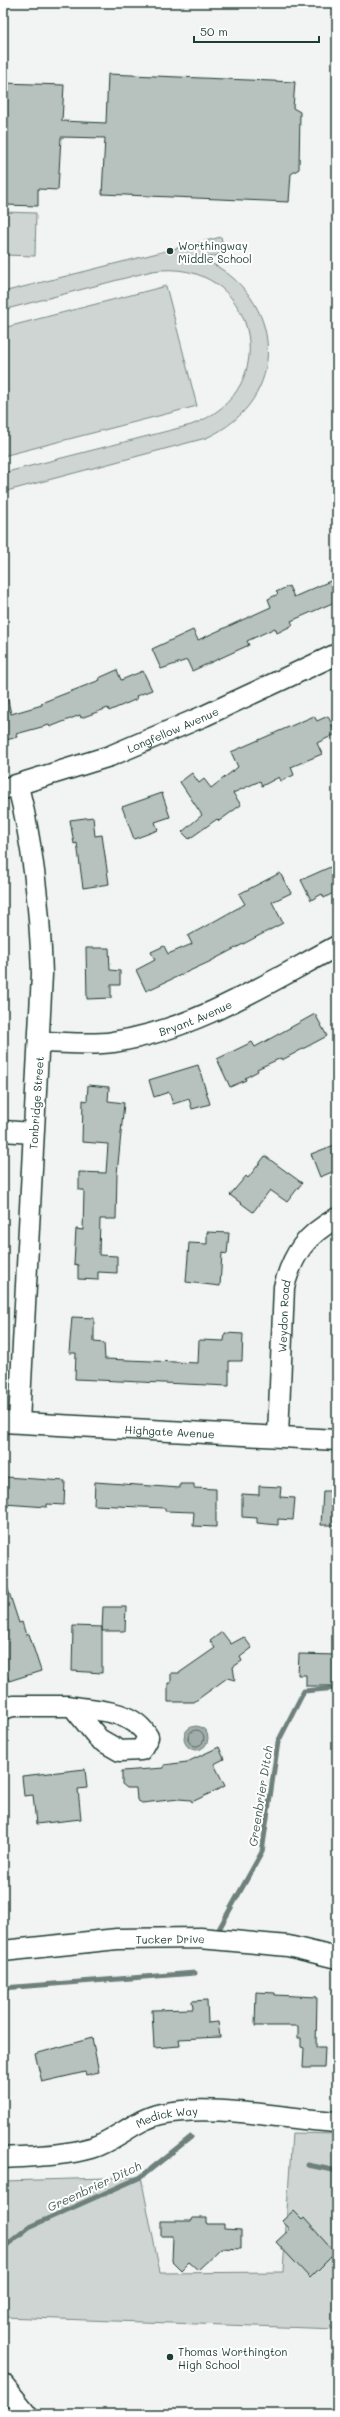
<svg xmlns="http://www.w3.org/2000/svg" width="340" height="2417" font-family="Mali,sans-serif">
<rect width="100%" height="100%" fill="#f2f3f3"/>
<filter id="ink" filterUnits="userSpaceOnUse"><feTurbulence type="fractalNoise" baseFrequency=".025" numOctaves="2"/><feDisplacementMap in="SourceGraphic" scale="8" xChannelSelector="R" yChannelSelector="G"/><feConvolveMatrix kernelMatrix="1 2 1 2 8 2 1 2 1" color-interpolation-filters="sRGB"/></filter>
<g filter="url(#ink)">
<path fill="#ced5d3" stroke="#768984" d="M3,212L36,213L35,256L3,255Z
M221,237L225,253L203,259C286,296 291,400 206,438L3,492V473L191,425C289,390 255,255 152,271L3,310V292Z
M166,286L197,406L3,456V328Z
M292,2133L337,2134V2329L3,2317V2181L141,2177L160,2273L283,2272Z"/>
<path fill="#a1adaa" stroke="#6d807b" d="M184 1738a12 12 0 1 1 24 0a12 12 0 1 1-24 0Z"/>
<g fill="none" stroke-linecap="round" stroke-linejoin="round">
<path stroke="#536a63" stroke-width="1" d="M188 1738a8 8 0 1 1 16 0a8 8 0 1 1-16 0Z"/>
<path stroke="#6d807b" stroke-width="5" d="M218,1931L262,1852L278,1742L304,1691L337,1688
M3,1988L195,1973
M308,2165L337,2171
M3,2248L29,2227L141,2177L191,2137"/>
</g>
<path fill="#b7c1bd" stroke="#1f3d34" d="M108,74L295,82L293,108L300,112L299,169L291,174L289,202L102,194L105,138L61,137L58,190L38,189V206L3,205V83L64,85L62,121L106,123Z
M337,578V601L291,621L293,625L277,633L275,628L247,641L249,645L192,671L187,660L161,669L152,649L193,630L198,640L271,607L268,599L278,594L276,592L289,586L294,597Z
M117,670L121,680L143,671L152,690L136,696L137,699L109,711L108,708L81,718L80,715L50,727L49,725L16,734L17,737L3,741V701L8,700L11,714L42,705L41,703L100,680L99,678Z
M314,716L317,721L328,716L336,734L317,743L322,754L291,767L294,775L281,781L279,777L262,786L260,781L233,793L241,805L219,821L217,819L189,839L182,832L202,815L180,782L192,773L199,783L204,779L211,788L238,767L231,752Z
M162,793L170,817L155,822L158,830L134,839L122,807Z
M93,817L95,836L102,835L109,884L83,888L77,843L74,844L70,820Z
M337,864V891L324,898L322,894L311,900L301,880Z
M280,873L291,893L272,902L283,923L209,962L146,991L136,970L155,960L151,952L164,946L168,954L192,944L188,936L245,904L239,894Z
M86,948H109L110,970L120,971V985H111V998L87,999Z
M315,1014L327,1036L282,1060L281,1058L257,1069L258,1071L245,1078L246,1080L230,1087L217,1059L252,1042L255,1047Z
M198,1065L210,1104L192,1109L189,1099L173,1104L169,1092L154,1097L149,1080Z
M88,1085L109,1087L108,1101L124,1103L117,1174L116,1219H100L99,1255L117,1256V1273L98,1272V1280L78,1279V1265L74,1264L76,1229L83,1230L84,1190H79V1172L106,1173L108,1144L82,1142L83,1100L87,1101Z
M337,1144V1170L320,1177L311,1154Z
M265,1156L302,1183L287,1202L270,1190L253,1212L230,1195L246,1176L248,1178Z
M207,1232L229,1233L227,1254L222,1253L220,1286L186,1282L189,1243L207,1244Z
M72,1317L94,1318V1342L104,1343L105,1359L198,1363L199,1340L224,1341L225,1333L243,1334L242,1361H229V1386L75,1379L76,1353H69Z
M5,1477L65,1481L64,1505L47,1504V1507L4,1504Z
M95,1482L180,1488V1484H194V1488L216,1489V1527L193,1526L194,1512L165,1511V1508L94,1505Z
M259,1486L281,1487L280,1497L295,1498L293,1520L278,1519V1525L257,1523V1518L242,1517V1494L259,1495Z
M323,1491H337V1525H321Z
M3,1583H6L19,1623L22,1622L26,1635L29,1634L41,1671L9,1681L3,1664Z
M103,1607H126L125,1631H102Z
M73,1626L102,1627V1673L72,1671Z
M222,1632L231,1644L244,1637L252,1648L240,1657L242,1661L233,1667L235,1680L227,1678L194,1702H168V1683H171V1673H179L215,1648L210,1641Z
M299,1654L337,1655V1686H306V1675H298Z
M219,1747L224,1759L214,1764L225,1786L192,1802L191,1800L179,1799L142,1803L137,1800L136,1788H127L122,1784V1771L164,1768V1765L187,1762Z
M85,1769L87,1788L78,1789L81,1819L36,1824L33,1795L24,1796L22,1776Z
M256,1992L275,1993V1995L317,1997L316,2047H325L324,2068H303L304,2048L301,2047V2038H298V2026H255Z
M207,2000L208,2023L218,2022L220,2037L179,2039L180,2046L154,2048L152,2010L193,2009L192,2001Z
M92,2038L99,2072L86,2075L85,2072L42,2082L35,2054Z
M293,2211L302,2220L304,2218L335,2253L310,2278L276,2242L290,2229L282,2221Z
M192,2218H207V2224H224V2229L241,2230V2249L221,2248L198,2270L189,2262L181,2270L172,2261L173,2236H161V2221H192Z"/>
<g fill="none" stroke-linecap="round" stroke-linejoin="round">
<defs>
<g id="minor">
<path d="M18,786C34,849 40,910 42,974L19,1422"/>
<path id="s1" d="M3,789L110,756L204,716L337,654"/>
<path id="s2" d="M40,1042C63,1042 90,1046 113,1042C194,1030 266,984 337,946"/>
<path d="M3,1131L33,1133"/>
<path id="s3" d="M3,1422L337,1440"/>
<path id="s4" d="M278,1436L284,1287C293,1253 306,1235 337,1218"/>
<path d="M3,1709L13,1706H68L73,1707C99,1710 134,1711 148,1737L141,1750L120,1751L99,1739L73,1707"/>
<path id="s5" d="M3,1951L117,1939L200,1938L288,1946L337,1958"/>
<path id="s6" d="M3,2158C31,2156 63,2156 91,2148C117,2140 136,2119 161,2114C212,2103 284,2119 337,2122"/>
<path d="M3,2384L27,2414"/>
</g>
</defs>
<use href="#minor" stroke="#1f3d34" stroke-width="23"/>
<use href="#minor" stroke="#fff" stroke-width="20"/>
</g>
</g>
<g fill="#1f3d34" stroke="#fff" stroke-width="1.5">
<circle cx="170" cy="251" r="4"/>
<circle cx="170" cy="2357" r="4"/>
</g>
<g text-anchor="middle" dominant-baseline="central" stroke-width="4" stroke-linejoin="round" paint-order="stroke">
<g font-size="11" fill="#1f3d34" stroke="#fff" text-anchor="start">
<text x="178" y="245">Worthingway<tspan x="178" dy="13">Middle School</tspan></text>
<text x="178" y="2351">Thomas Worthington<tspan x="178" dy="13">High School</tspan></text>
</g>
<g font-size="11" fill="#1f3d34" stroke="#fff">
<text stroke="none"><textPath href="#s1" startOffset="180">Longfellow Avenue</textPath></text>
<text stroke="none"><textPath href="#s2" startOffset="159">Bryant Avenue</textPath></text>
<text transform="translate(36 1103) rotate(-86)">Tonbridge Street</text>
<text stroke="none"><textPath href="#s4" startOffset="120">Weydon Road</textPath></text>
<text stroke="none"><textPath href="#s3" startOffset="167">Highgate Avenue</textPath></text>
<text stroke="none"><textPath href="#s5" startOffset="168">Tucker Drive</textPath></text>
<text stroke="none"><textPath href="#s6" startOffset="172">Medick Way</textPath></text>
</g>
<g font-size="12" font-style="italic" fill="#465f57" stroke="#fff">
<text transform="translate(260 1796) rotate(-81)">Greenbrier Ditch</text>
<text transform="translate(94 2186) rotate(-25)">Greenbrier Ditch</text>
</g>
</g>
<rect width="340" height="2417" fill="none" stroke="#fff" stroke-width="16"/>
<rect x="8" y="8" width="324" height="2401" fill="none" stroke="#1f3d34" stroke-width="1.5" filter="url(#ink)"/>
<path d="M194 36v6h125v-6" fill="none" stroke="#1f3d34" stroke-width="2"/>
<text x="200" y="36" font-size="12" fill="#1f3d34" stroke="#ffffff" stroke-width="3" paint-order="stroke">50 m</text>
</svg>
